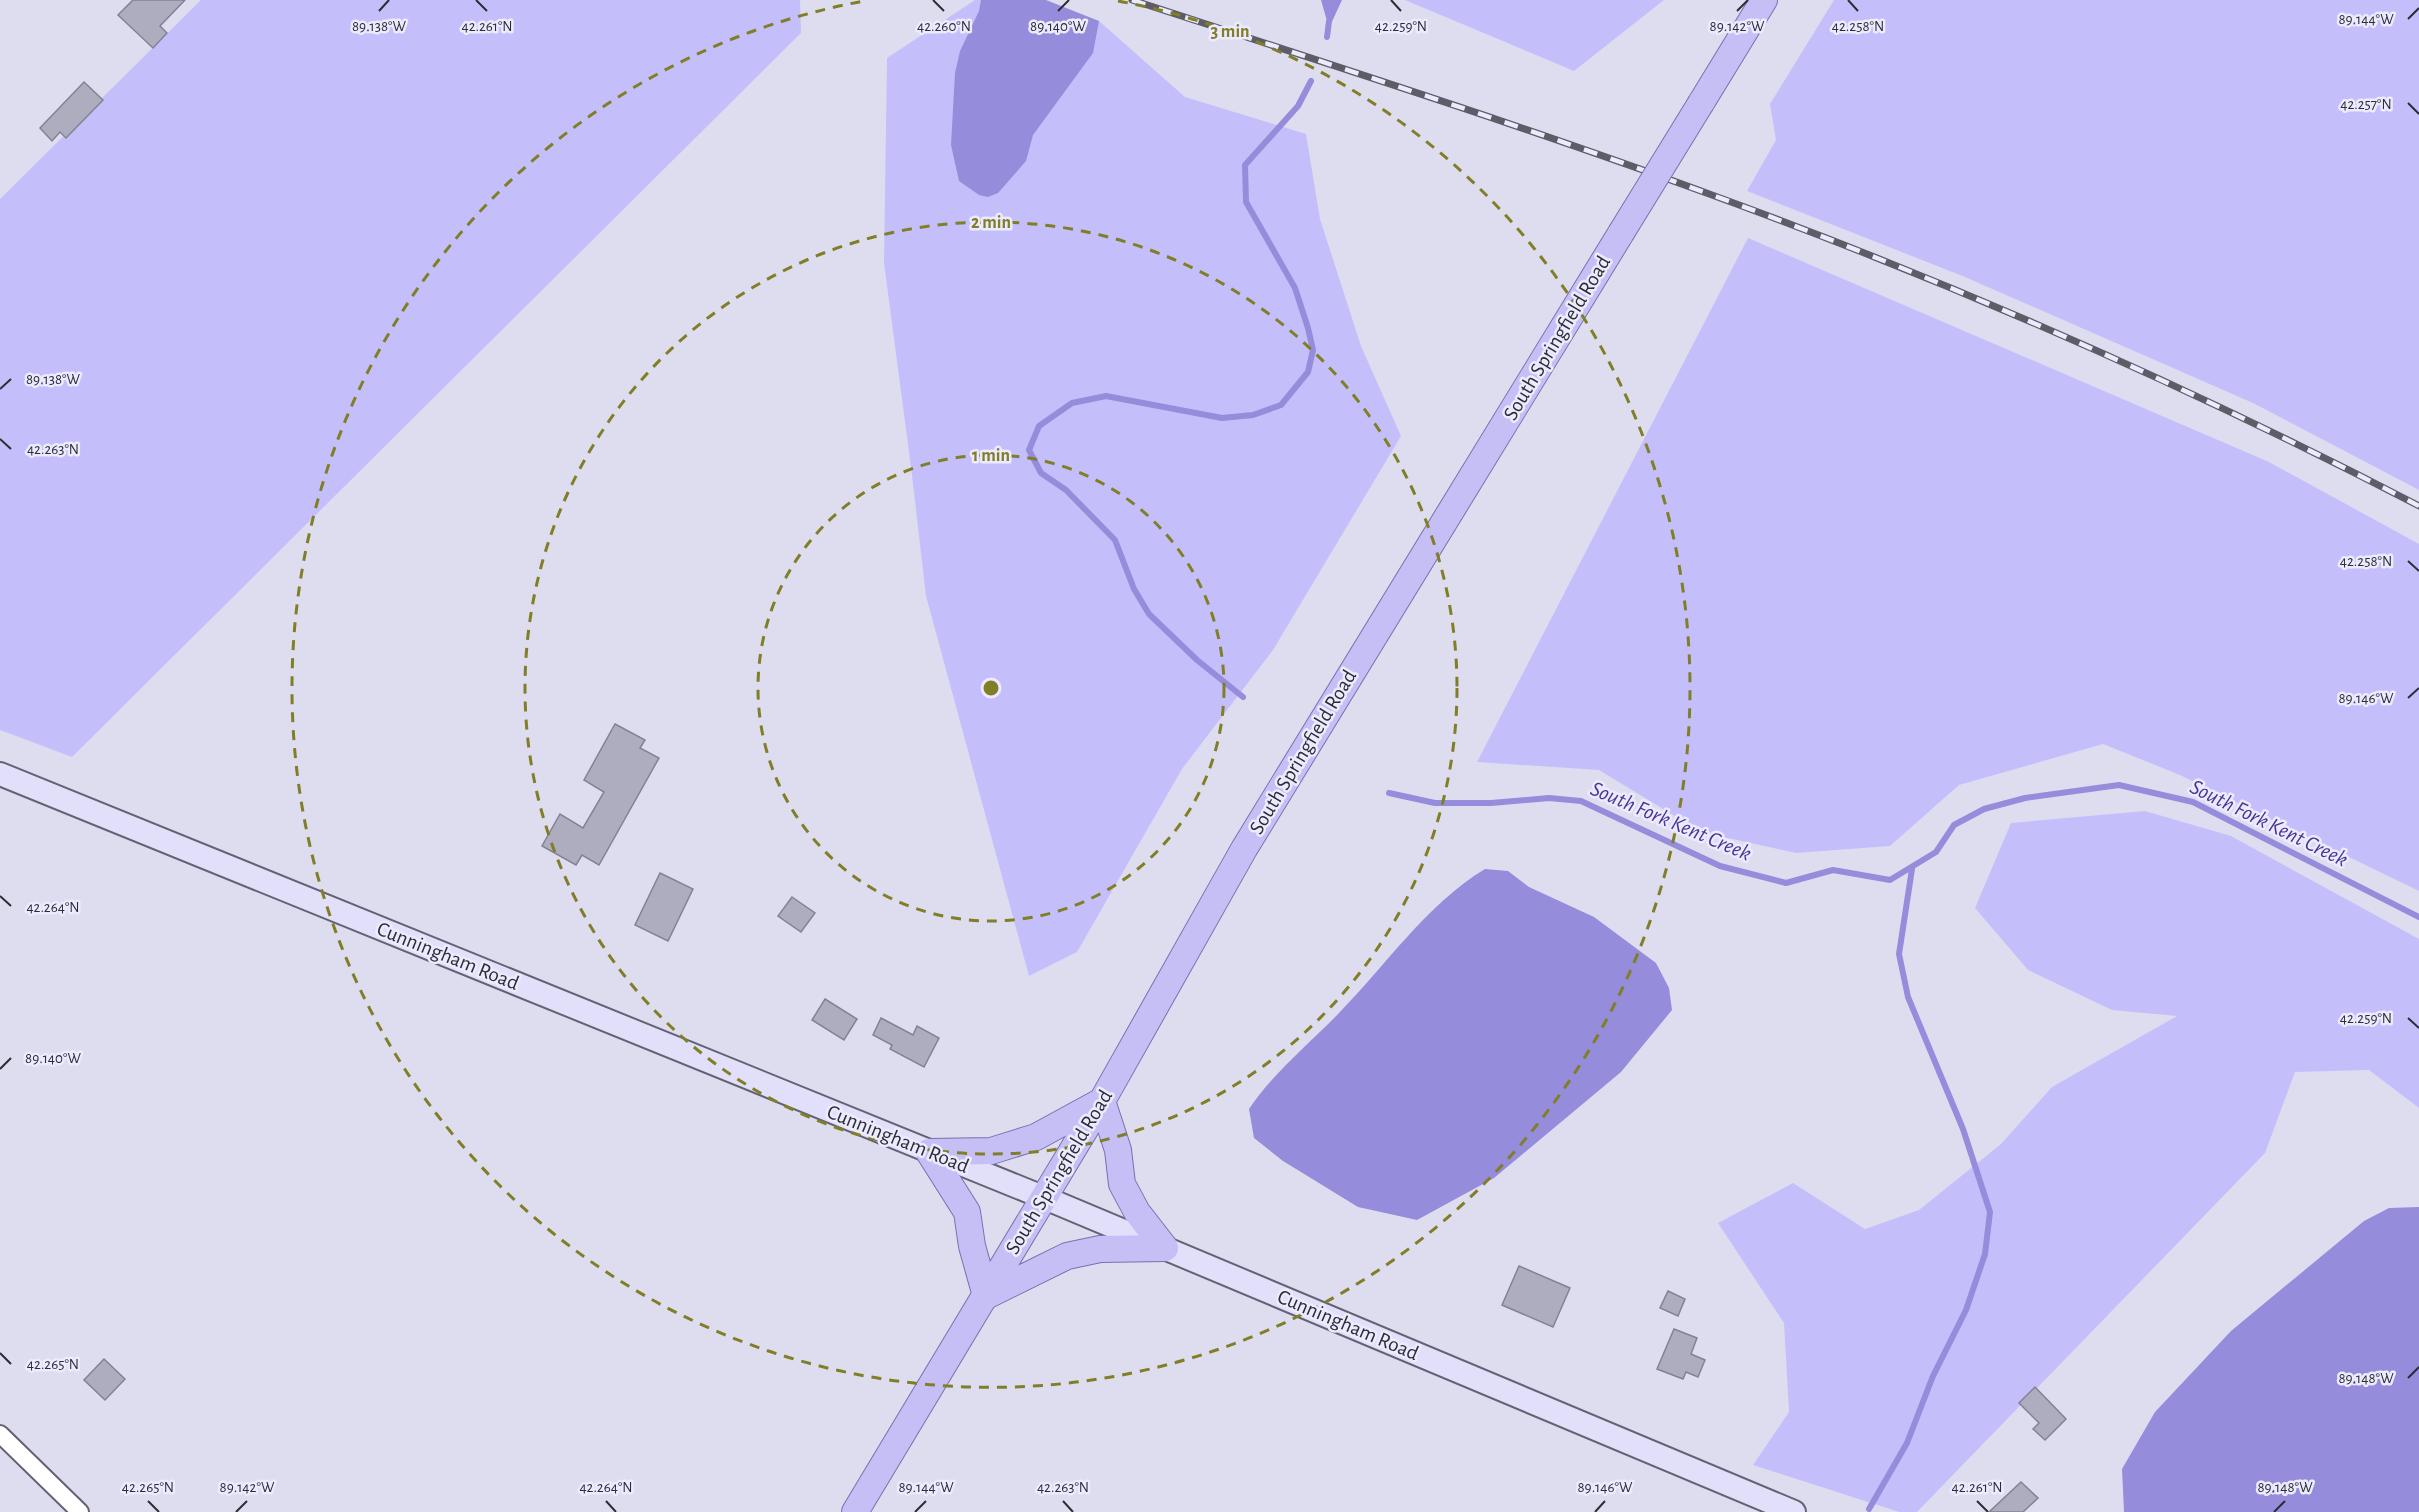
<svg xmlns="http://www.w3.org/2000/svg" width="2419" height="1512" font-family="'Alegreya Sans',sans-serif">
<rect width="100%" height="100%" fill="#deddf0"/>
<path fill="#c4bffb" d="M201,0H800L801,33L72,757L0,730V199Z
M975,0H1038L1099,21L1185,97L1306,134L1320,219L1361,346L1401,436L1273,650L1182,769L1077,952L1029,976L926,596L911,467L884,263L887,58Z
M1405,0H1664L1574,71Z
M1834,0H2419V490L2253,403L1965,277L1747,191L1776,140L1770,104Z
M1748,238L2269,462L2419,544V891L2180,775L2103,744L1959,785L1890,846L1796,853L1701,832L1599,770L1477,762Z
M2145,811L2231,836L2419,939V1108L2369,1070L2295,1072L2265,1153L1917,1512H1899L1753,1465L1789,1412L1784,1323L1718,1223L1793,1183L1865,1229L1919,1210L2001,1144L2052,1087L2177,1016L2112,1010L2028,970L1975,908L2011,823Z"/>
<path fill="#958cdb" d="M981,0H1046L1099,21L1093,53L1033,135L1026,161L998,193L988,197L979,195L959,181L951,145L955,73L960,51L979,11Z
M1321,0H1342L1329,28Z
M1485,869L1508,871L1529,887L1594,917L1656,963L1669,988L1672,1010L1621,1072L1494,1178L1417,1220L1358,1207L1283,1161L1254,1138L1249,1109C1273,1073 1309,1044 1339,1013C1386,965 1427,904 1485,869Z
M2419,1207V1512H2124L2122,1469L2155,1412L2231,1331L2364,1221L2389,1208Z"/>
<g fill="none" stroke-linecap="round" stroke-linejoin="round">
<path stroke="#958cdb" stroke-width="6" d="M1327,37L1329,21
M1243,697L1197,660L1149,614L1134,589L1115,540L1066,490L1041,473L1029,450L1039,426L1072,403L1106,396L1222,418L1253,415L1281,405L1308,372L1313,350L1308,328L1295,288L1246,202L1245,165L1298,106L1311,81
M1389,793L1435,803H1491L1549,798L1581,801L1720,866L1786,883L1833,870L1890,880L1936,852L1954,825L1984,809L2025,798L2119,785L2193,802L2419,917
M1869,1509L1907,1443L1933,1376L1966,1310L1985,1254L1990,1212L1963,1129L1908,997L1899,954L1912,869"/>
</g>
<path fill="#aeadbf" stroke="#838293" stroke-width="1.5" d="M133,0H185L160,26L167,33L153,48L118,15Z
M84,82L103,100L66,138L60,132L52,141L40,128Z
M615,724L645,740L640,748L659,758L599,865L582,855L576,865L542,846L560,814L583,828L604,792L584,780Z
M660,873L693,889L668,941L635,925Z
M792,897L815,913L801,932L778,916Z
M825,999L857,1019L844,1040L812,1020Z
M881,1018L913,1035L917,1026L939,1038L924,1067L890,1049L892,1045L873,1035Z
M1519,1266L1570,1288L1553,1327L1502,1305Z
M1668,1291L1685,1299L1678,1316L1660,1308Z
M1674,1329L1697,1338L1691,1354L1705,1360L1698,1377L1686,1372L1683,1379L1657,1369Z
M104,1359L125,1379L105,1400L84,1380Z
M2035,1387L2066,1419L2045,1440L2033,1429L2039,1423L2019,1403Z
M2021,1482L2038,1498L2023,1512H1989Z"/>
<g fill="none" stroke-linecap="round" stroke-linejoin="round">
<defs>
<path id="minor" d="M0,1434L80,1512"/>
<path id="secondary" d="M0,774L1045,1198L1794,1512"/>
<path id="primary" d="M1701,103L1764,0
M929,1152L991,1151L1036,1137L1102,1101L1118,1150L1122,1184L1137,1212L1165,1248
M929,1152L967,1212L972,1246L986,1296
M986,1296L1067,1256L1100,1249L1165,1248
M855,1512L1102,1101L1244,849L1621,233"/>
</defs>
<use href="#minor" stroke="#636272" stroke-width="20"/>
<use href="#secondary" stroke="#636272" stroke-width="26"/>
<use href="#primary" stroke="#7770ae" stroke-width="28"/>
<use href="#minor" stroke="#fff" stroke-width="16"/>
<use href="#secondary" stroke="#e2dffa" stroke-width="22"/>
<use href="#primary" stroke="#c6bff6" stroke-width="26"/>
<defs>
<path id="rail" d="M1132,0C1326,63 1521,125 1712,195C1953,283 2192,388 2419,506"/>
</defs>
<use href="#rail" stroke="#5d5c67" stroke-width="7"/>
<use href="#rail" stroke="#ebeafe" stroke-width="4.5" stroke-dasharray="14" stroke-linecap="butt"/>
<defs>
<path id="primary-bridge" d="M1621,233L1701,103"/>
</defs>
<use href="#primary-bridge" stroke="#7770ae" stroke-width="28" stroke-linecap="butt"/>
<use href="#primary-bridge" stroke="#c6bff6" stroke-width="26"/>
</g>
<path fill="none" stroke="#2c2c33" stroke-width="2" d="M476,0L487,11M933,0L944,11M1391,0L1401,11M1848,0L1858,11M379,11L389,0M1058,11L1069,0M1737,11L1748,0M2408,19L2419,8M2408,103L2419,114M0,389L11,379M0,439L11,449M2408,561L2419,571M2408,698L2419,688M0,896L11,906M2408,1018L2419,1028M0,1069L11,1058M0,1353L11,1364M2408,1378L2419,1367M148,1501L159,1512M606,1501L616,1512M1063,1501L1073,1512M1977,1501L1988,1512M236,1512L247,1501M915,1512L926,1501M1595,1512L1605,1501M2274,1512L2285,1501"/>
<g fill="none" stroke="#807e27" stroke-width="3" stroke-dasharray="10 8">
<circle cx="991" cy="688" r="233"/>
<circle cx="991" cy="688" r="466"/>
<path d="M1118 1A699 699 0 1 1 864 1"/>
</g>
<g text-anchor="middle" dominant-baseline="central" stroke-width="5" stroke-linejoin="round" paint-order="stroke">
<g font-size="21" fill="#2c2c33" stroke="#ebeafe">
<text transform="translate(1557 338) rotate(-59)">South Springfield Road</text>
<text transform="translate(1303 752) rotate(-59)">South Springfield Road</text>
<text transform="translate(448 956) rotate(22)">Cunningham Road</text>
<text transform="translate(898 1139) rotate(22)">Cunningham Road</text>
<text transform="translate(1059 1172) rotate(-59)">South Springfield Road</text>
<text transform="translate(1348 1325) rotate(23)">Cunningham Road</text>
</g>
<g font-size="22" font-style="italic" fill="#4a3692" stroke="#ebeafe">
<text transform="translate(1671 821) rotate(23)">South Fork Kent Creek</text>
<text transform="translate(2269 823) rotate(26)">South Fork Kent Creek</text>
</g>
</g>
<g font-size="15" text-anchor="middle" fill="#2c2c33" stroke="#ebeafe" stroke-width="5" stroke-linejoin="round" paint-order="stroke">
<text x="2366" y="24">89.144°W</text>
<text x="379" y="31">89.138°W</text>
<text x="487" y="31">42.261°N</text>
<text x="944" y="31">42.260°N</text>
<text x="1058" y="31">89.140°W</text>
<text x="1401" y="31">42.259°N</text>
<text x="1737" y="31">89.142°W</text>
<text x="1858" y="31">42.258°N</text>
<text x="2366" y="109">42.257°N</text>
<text x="53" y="384">89.138°W</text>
<text x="53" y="454">42.263°N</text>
<text x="2366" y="566">42.258°N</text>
<text x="2366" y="703">89.146°W</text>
<text x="53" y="912">42.264°N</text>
<text x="2366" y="1023">42.259°N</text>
<text x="53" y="1063">89.140°W</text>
<text x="53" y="1369">42.265°N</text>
<text x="2366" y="1383">89.148°W</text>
<text x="247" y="1492">89.142°W</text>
<text x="926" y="1492">89.144°W</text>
<text x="1605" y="1492">89.146°W</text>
<text x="2285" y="1492">89.148°W</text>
<text x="148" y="1492">42.265°N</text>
<text x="606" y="1492">42.264°N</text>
<text x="1063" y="1492">42.263°N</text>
<text x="1977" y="1492">42.261°N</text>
</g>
<circle cx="991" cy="688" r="9" fill="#807e27" stroke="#ebeafe" stroke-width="3"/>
<g font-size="18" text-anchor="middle" font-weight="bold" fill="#807e27" stroke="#ebeafe" stroke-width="5" stroke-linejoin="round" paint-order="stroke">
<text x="1230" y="37">3 min</text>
<text x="991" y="228">2 min</text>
<text x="991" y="461">1 min</text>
</g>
</svg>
